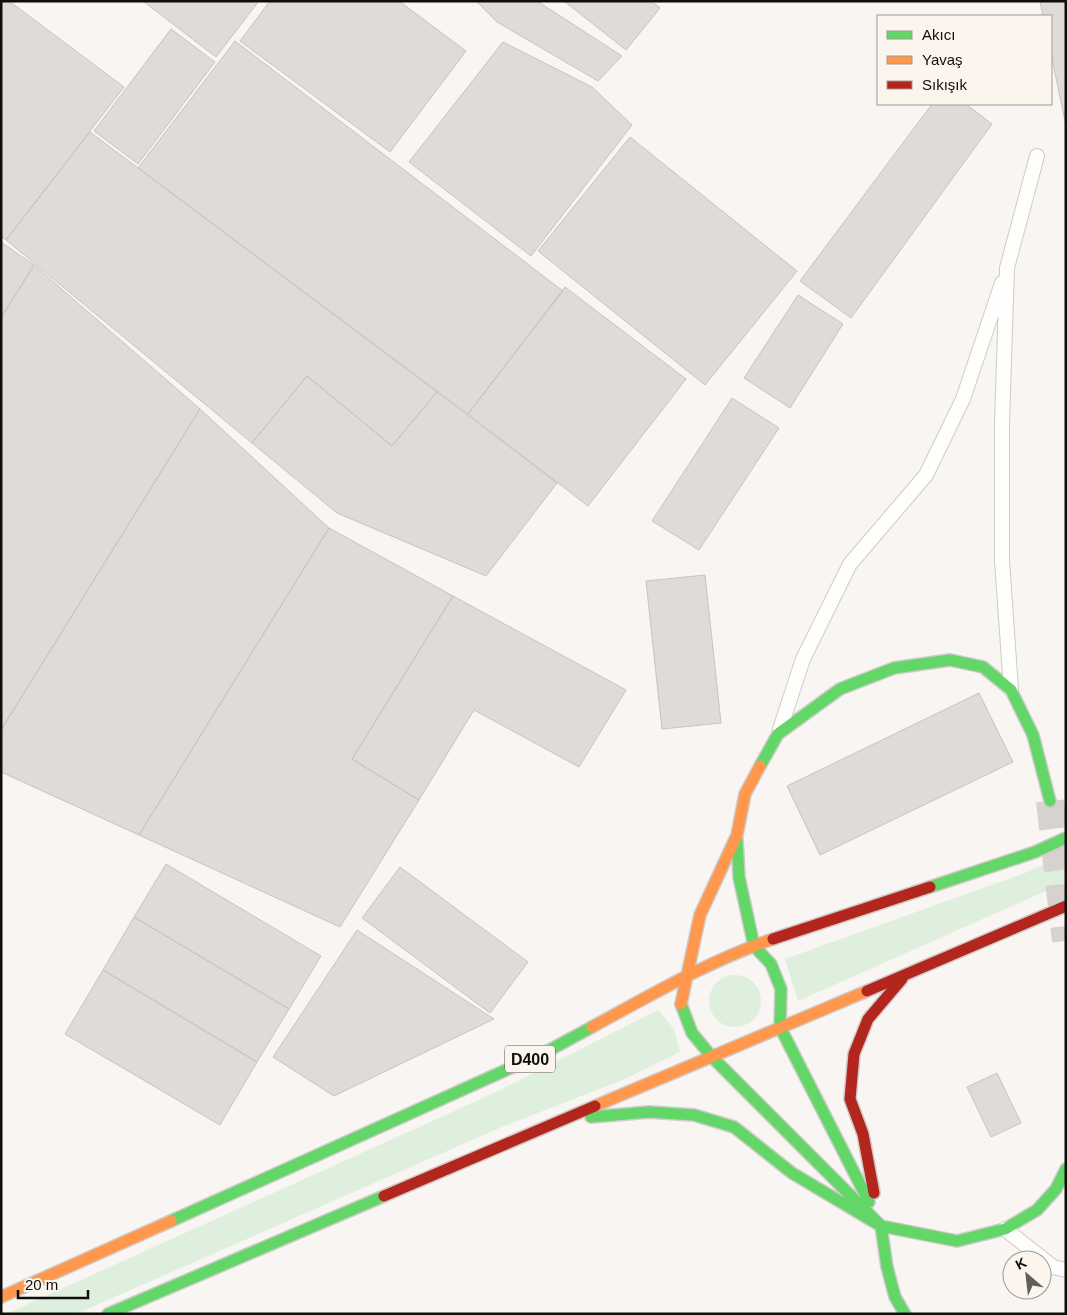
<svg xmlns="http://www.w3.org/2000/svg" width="1067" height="1315" font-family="Helvetica,sans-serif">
<rect width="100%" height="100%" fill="#f8f5f2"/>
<path fill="#dfefdd" d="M1066,854V882L798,1001L785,959L1025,873Z
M709 1001a26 26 0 1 1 52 0a26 26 0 1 1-52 0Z
M658,1010L674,1029L680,1052L625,1079L504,1126L76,1314H6L492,1094Z"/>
<path fill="#dedbd9" stroke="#c6c4c1" d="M1,1H9L124,87L6,240L1,236Z
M143,1H259L216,57Z
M270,1H399L466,51L390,152L240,41Z
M476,1H537L622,56L598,81L497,22Z
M564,1H651L660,8L626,50Z
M1040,1H1066V126L1051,54V16H1043Z
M171,29L215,62L138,164L94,131Z
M235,41L563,291L468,414L138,168Z
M503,42L592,87L632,125L531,256L409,162Z
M932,104H966L992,124L851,318L800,281Z
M90,132L437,392L392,446L307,376L252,443L6,240Z
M630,137L797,271L705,385L538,251Z
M1,242L34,265L1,318Z
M34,265L200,409L1,730V318Z
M565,287L686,379L588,506L468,414Z
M798,295L843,324L790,408L744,378Z
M307,376L392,446L437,392L557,483L486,576L337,513L252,443Z
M732,398L779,428L699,550L652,521Z
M200,409L329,528L139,835L1,772V730Z
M329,528L453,596L352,759L419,800L340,927L139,835Z
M705,575L721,723L662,729L646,581Z
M453,596L626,690L579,767L474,710L419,800L352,759Z
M979,693L1013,762L820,855L787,786Z
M166,864L321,956L289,1009L134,917Z
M400,867L528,962L490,1013L362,918Z
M134,917L289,1009L257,1062L103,970Z
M357,930L494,1019L334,1096L273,1057Z
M103,970L257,1062L220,1125L65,1034Z
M997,1073L1021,1123L991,1137L967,1087Z"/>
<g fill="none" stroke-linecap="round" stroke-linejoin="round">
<path stroke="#d5d2d0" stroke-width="28" stroke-dasharray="28 14" stroke-linecap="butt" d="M1050,801L1066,941"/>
<defs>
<path id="lane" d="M1011,689L1002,561V423L1007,268L1037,156
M780,729L803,659L850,564L926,475L963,399L1002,283
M1005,1229L1053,1267L1066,1270"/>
<path id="fast" d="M760,766L778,734L840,689L894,668L950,660L983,667L1011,690L1033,735L1050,801
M737,840L739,877L754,946L771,964L781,989L780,1027L869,1202
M930,887L1035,852L1066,838
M681,1004L692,1033L712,1057L881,1226
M591,1117L649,1112L694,1115L734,1127L792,1173L881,1226L957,1241L1005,1229L1037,1210L1056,1189L1066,1169
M171,1221L546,1052L592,1027
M881,1226L887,1267L895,1297L905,1314
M108,1314L384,1196"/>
<path id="slow" d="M681,1004L700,915L737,835L745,794L760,766
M592,1027C651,995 709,961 773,939
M595,1106L867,991
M1,1297L171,1221"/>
<path id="jam" d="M773,939L930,887
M867,991L1066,906
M874,1193L863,1134L850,1099L854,1054L868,1019L902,979
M384,1196L595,1106"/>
</defs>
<use href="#lane" stroke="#cecbc9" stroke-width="16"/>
<use href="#fast" stroke="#cecbc9" stroke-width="14"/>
<use href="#slow" stroke="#cecbc9" stroke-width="14"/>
<use href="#jam" stroke="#cecbc9" stroke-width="14"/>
<use href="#lane" stroke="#fefefd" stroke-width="14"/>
<use href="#fast" stroke="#63d668" stroke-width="11"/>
<use href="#slow" stroke="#ff974d" stroke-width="11"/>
<use href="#jam" stroke="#b3261e" stroke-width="11"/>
</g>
<g text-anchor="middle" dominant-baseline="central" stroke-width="4.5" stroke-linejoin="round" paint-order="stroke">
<rect fill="#fcf5ee" stroke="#575350" stroke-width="1" x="505" y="1045.5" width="50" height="27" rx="4"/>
<g font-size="16" font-weight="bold" fill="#100e0c">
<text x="530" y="1059">D400</text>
</g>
</g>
<rect width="1067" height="1315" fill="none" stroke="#100e0c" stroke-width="5"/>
<rect x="877" y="15" width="175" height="90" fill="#fcf5ee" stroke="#9e9994"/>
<rect x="887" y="31" width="25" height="8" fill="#63d668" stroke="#9e9994"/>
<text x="922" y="40" font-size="15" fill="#100e0c">Akıcı</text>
<rect x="887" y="56" width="25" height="8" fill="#ff974d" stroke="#9e9994"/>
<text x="922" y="65" font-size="15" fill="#100e0c">Yavaş</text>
<rect x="887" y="81" width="25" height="8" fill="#b3261e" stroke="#9e9994"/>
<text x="922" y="90" font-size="15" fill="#100e0c">Sıkışık</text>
<g transform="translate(1027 1275) rotate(332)"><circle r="24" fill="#fcf5ee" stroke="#9e9994"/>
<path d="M0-4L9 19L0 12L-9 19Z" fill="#615f5c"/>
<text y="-8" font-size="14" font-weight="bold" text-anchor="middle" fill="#100e0c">K</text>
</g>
<path d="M18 1290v8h70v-8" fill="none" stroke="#100e0c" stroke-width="2.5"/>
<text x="25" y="1290" font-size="15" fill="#100e0c" stroke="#fcf5ee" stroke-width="4" paint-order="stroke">20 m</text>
</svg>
